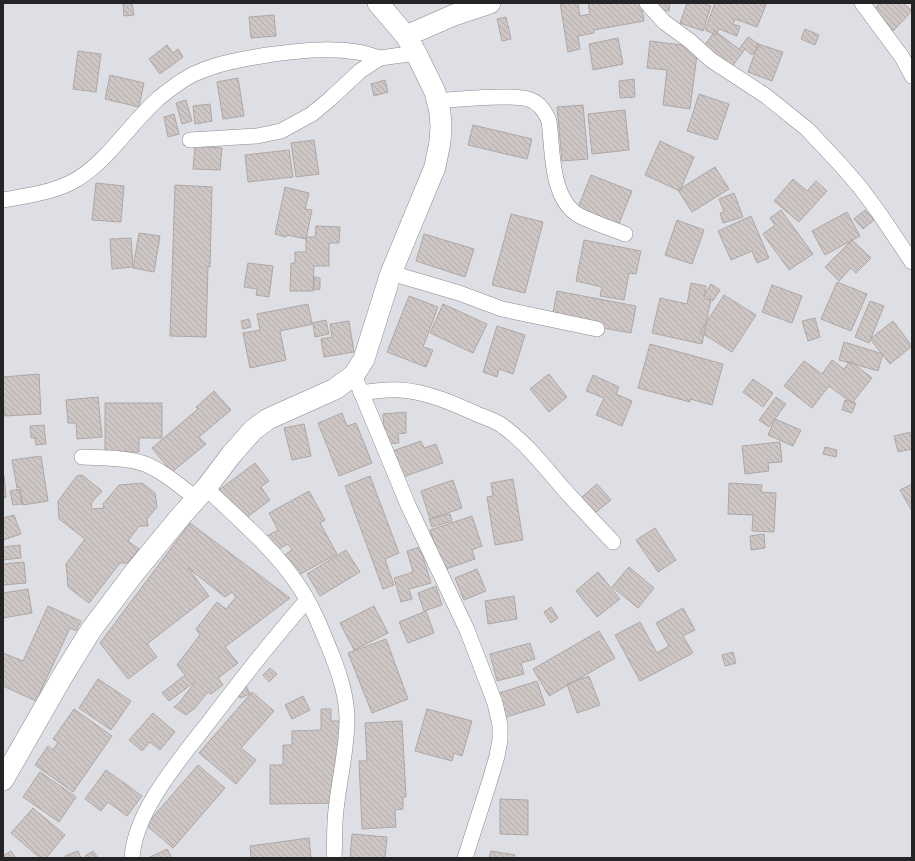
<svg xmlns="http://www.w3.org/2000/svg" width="915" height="861" font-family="Quicksand,sans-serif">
<defs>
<pattern id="building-back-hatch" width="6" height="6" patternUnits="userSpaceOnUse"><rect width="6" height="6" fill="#cdc6c4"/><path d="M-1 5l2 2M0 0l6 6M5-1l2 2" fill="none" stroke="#b0aaa8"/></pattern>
</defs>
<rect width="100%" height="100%" fill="#dedfe5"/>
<path fill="url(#building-back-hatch)" stroke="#aea7a6" d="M123,3H132L134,15L124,16Z
M560,3H578L580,16L590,14L588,3H641L644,21L594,30V33L578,36L580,49L568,52Z
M644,3H670L669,11L643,6Z
M687,3H701L711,6L703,31L680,23Z
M715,3H761L766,5L757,27L735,19L733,24L740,26L737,36L719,29L716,35L705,30Z
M880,3H903L912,11L893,31L872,11Z
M274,15L276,36L251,38L249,17Z
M506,17L511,39L502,41L497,19Z
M805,29L819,35L815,45L801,39Z
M715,31L739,49L748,37L760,45L752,55L745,49L729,71L701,50Z
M618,38L623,64L593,70L589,44Z
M650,41L698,47L690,109L663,105L667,70L647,68Z
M758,44L783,52L772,81L748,72Z
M167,45L173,53L178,49L183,57L160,74L149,59Z
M78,51L101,54L96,92L73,89Z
M110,75L144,83L139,107L105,99Z
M238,78L244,116L223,119L217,82Z
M634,79L635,97L620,98L619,81Z
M385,80L388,92L374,96L371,84Z
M699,94L729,104L717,140L687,131Z
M186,100L192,121L182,124L176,103Z
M210,104L212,121L195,124L193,106Z
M583,105L588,159L562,161L557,107Z
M625,110L629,150L592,154L588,114Z
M174,114L179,134L168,137L164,117Z
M473,125L532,139L527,159L468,145Z
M314,140L319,174L296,177L291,143Z
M660,141L694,157L680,191L645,175Z
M195,146L222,148L220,170L193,169Z
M289,150L293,177L248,182L245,155Z
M715,167L729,189L692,212L678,190Z
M591,175L632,191L618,226L577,210Z
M793,179L807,191L816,181L827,191L799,222L774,201Z
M96,183L124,186L121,222L92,220Z
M175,185L212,187L210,267L208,266L206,337L170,336Z
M285,187L309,193L305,209L312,210L306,239L287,235L286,237L275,234Z
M734,193L743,217L723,223L720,213L724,212L719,199Z
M781,210L813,254L789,270L763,234L775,225L770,218Z
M865,210L874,220L863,229L854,219Z
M847,212L860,236L825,255L812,231Z
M511,214L543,222L525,293L492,285Z
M751,216L769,258L757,263L752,251L731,260L718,231Z
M677,220L704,230L692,264L665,255Z
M316,226L340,227L339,243H329V266H314L313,291H290L291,263H295V252H306V237H315Z
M139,233L160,236L154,272L133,268Z
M424,234L474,249L465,277L416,261Z
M131,238L133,267L112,269L110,239Z
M584,240L641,251L636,274L629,273L624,300L600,296L602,287L576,281Z
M852,240L871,258L856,273L851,268L839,281L825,267Z
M248,263L273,266L269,297L256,295L257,289L244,287Z
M314,277L320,278V289L314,290Z
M837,282L867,294L851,331L821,319Z
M691,283L706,286L704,298L711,300L702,344L652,333L660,298L687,304Z
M711,284L720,290L713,301L704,295Z
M772,285L802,296L792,323L762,312Z
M557,291L636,306L631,333L552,319Z
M724,295L756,315L732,352L700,332Z
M409,296L438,307L423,347L433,350L426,367L387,352Z
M870,301L884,306L869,343L855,337Z
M308,304L312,323L326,320L329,334L315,337L313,324L280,331L286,360L250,368L243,333L260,330L257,314Z
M443,304L487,324L473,353L430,333Z
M815,318L820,337L808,341L802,321Z
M249,319L251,327L243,329L241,321Z
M349,321L354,352L324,357L321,339L332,337L330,324Z
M893,321L912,346L890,364L870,339Z
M497,326L525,335L513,374L499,369L497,377L483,372Z
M844,342L883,354L878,371L839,360Z
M650,344L723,364L712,405L690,399V402L638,388Z
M832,360L844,369L850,361L872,378L852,403L829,386L812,408L784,386L804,361L822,374Z
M39,374L41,414L5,416L4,408H3V377Z
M549,374L567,397L549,412L530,389Z
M593,375L619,387L616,394L632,401L622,426L596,415L604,398L586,391Z
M753,379L773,393L763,407L743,392Z
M214,391L231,410L199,437L206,444L172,472L152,448L198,409L196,407Z
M98,397L102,437L77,439L76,423H68L66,400Z
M776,397L786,404L769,427L759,420Z
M845,400L856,403L852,413L842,410Z
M105,403H162V438H139V452H105Z
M406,412V433L398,434L399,443L385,444L383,414Z
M342,413L347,426L356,423L372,463L339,476L318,423Z
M775,419L801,430L793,446L768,435Z
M304,424L311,456L292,460L284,428Z
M44,425L46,444L36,445L35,438H31L30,426Z
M911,432L912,449L898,452L894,436Z
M421,441L424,448L436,444L443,463L400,478L390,452Z
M780,442L782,462L768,463L769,471L745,474L742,446Z
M825,447L837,450L836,457L823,454Z
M41,456L48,501L23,505L20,487L17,488L12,460Z
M255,463L269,481L261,487L270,500L242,521L219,490Z
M3,475H4L6,497L3,498Z
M82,475L102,491L91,503L92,509L104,508L103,504L119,485L142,483L155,493L157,507L147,519L148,526H139L128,541L139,549L128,563H120L89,603L68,587L66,564L85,539L59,519L58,501L77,476Z
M370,476L399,553L385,559L394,585L383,589L345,486Z
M513,479L523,540L495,545L487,497L493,496L491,483Z
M453,480L462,508L430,519L421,491Z
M729,483L762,485L761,492L776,493L774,532L752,531L753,515L728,514Z
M597,484L611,500L595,513L582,497Z
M912,484V511L900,490Z
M19,489L22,504L13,505L10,491Z
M309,491L325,520L320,523L337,554L295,577L283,556L292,550L288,544L273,552L265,537L278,530L269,513Z
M450,514L452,521L432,527L429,519Z
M14,515L21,534L3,540V518Z
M472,516L482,546L472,550L475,559L443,570L430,530Z
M190,523L290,598L225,647L238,663L218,678L223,685L211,694L208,692L195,708L186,715L174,707L179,703L196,681L169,701L162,693L185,675L177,665L200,635L196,629L217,602L226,609L236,597L232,592L225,597L188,568L209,596L147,644L157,657L128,679L100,643Z
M655,528L676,560L658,572L636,540Z
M764,534L765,548L751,550L750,536Z
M20,545L21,558L3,560V547Z
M420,547L431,583L409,589L412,599L401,602L394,578L413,572L407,551Z
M346,550L360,572L320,596L307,574Z
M24,562L26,583L3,585V564Z
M629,567L654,588L638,608L612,587Z
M477,569L486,591L464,600L455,578Z
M598,572L620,599L597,617L576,591Z
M436,586L442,605L424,611L418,593Z
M28,589L32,613L3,618V593Z
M514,596L517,619L488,624L485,601Z
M48,606L81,621L76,631L70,628L36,701L3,686V653L23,661Z
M374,606L388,633L354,650L340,623Z
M551,607L558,618L551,623L544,612Z
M683,608L695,630L683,636L693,653L640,681L615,635L640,622L657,653L669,646L656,623Z
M426,611L434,633L408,643L399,622Z
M599,631L615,658L549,696L533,669Z
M386,639L408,699L372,713L348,653Z
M530,643L535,659L521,663L524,674L497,681L490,654Z
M733,652L736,663L725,666L722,655Z
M270,668L277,674L269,682L263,675Z
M589,676L600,705L577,713L567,684Z
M98,679L131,701L111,730L79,708Z
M537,681L545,705L500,719L493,695Z
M245,684L250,694L240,698L236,689Z
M252,692L274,711L241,748L256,760L236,784L199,753Z
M303,696L310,710L292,719L285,705Z
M74,709L112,736L73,792L35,765L48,746L53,750L58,742L53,739Z
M321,709H331V721H342L343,803L270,804V765H283V745H292V731L321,730Z
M427,709L472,721L462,756L454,753L452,761L415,751Z
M153,713L175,732L160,750L150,742L142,751L129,740Z
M402,721L406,797H403V809L395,810L396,827L362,829L359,761H367L365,723Z
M198,765L225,788L173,848L146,825Z
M106,770L142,796L127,816L108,802L101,811L85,799Z
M40,772L76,797L59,822L23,797Z
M500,799L528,800V835L500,834Z
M33,808L65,835L46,858H40L11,833Z
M352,834L387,837L385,858H350Z
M309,838L311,858H251L250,846Z
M167,849L172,858H148Z
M11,851L16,858H3V856Z
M78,851L81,858H66L65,856Z
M93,851L98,858H86L85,856Z
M491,851L515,855L514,858H489Z"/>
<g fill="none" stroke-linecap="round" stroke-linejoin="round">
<defs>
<path id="street" d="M647,3L664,22L690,41L711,60L766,96L807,129L839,163L859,186L877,210L912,262
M862,3L902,57L912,76
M437,101C459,99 481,97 503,97C511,97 520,97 528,99C539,102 545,111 549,121C553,150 550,200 580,216C594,223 610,228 625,234
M190,140L257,136L281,131L312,114L330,99L360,71L380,58L416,53
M3,200C26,196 49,193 70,183C105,166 130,123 159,98C170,89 181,80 194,74C218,63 242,59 267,55C296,51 327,47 357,52C365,53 373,56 380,58
M391,273L459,293L502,309L597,329
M354,375L408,505L467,630L495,703L500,725V740L497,756L490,780L465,858
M361,393C374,391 388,389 401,390C428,392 455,404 479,415C487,418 497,421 504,427C526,443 543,465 561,486C578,505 595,523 613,542
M82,457C101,458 123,457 142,463C161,469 181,487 197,499
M206,488C236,517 273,548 296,582C312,604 322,631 332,655C340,676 347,697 347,720C347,750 339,780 336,810C334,826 335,842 334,858
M132,858C135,809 183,756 212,718C243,677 274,638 307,600"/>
<path id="secondary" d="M406,36L454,15L490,3
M3,780L62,677L91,630L134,573L181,516L206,488L231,455L253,430L268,419L335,389L354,375L364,359L391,273L435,167L440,142L441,127L440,112L435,92L416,53L406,36L378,3"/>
</defs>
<use href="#street" stroke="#898a8f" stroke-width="16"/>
<use href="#secondary" stroke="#898a8f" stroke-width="22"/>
<use href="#street" stroke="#fff" stroke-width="15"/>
<use href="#secondary" stroke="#fff" stroke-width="21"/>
</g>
<rect width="915" height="861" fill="none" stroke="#242427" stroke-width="8"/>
</svg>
